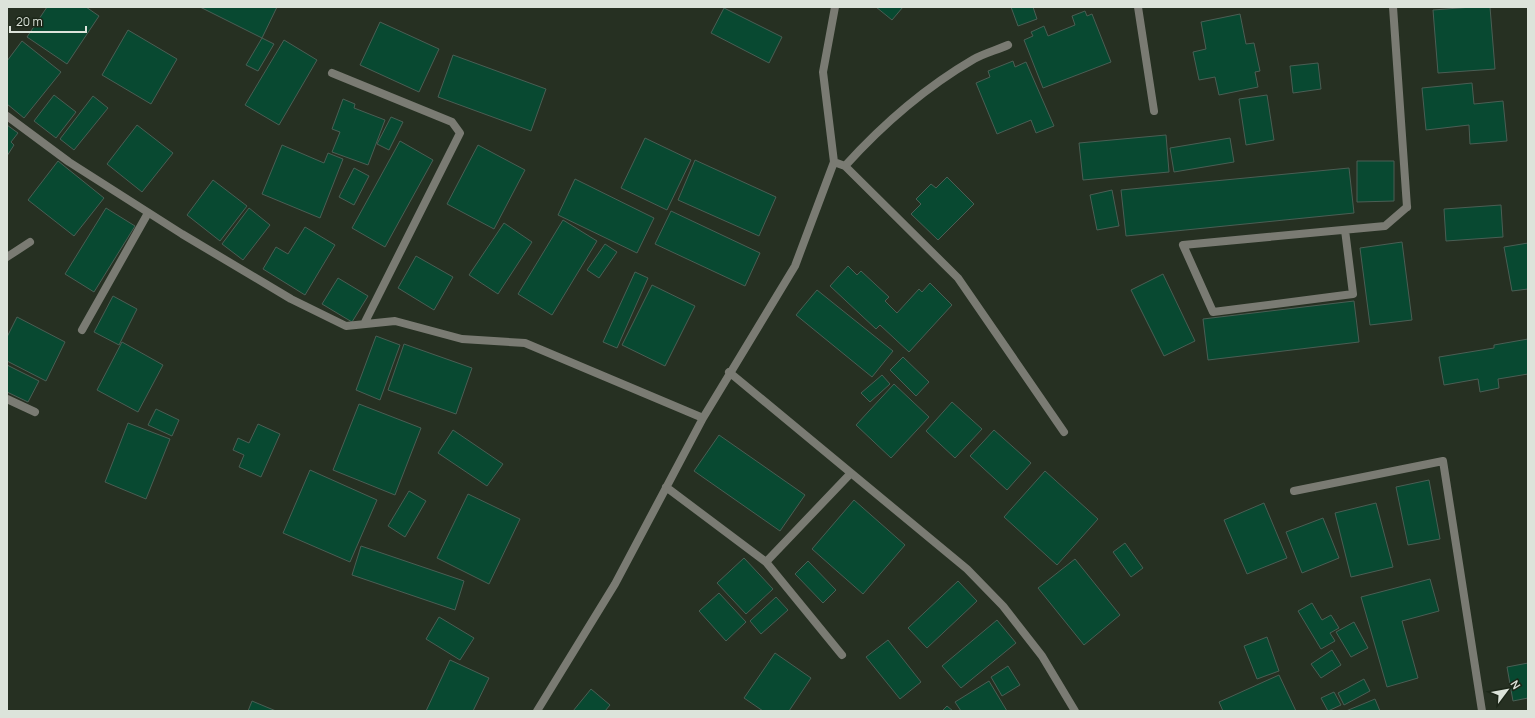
<svg xmlns="http://www.w3.org/2000/svg" width="1535" height="718" font-family="Manrope,sans-serif">
<rect width="100%" height="100%" fill="#263022"/>
<path fill="#084931" stroke="#4a5e54" d="M47,7H86L99,16L67,64L27,37Z
M200,7H277L262,38Z
M876,7H903L892,20Z
M1011,7H1033L1037,19L1018,26Z
M1472,7H1490L1495,69L1438,73L1433,10Z
M724,8L782,37L769,63L711,33Z
M1085,11L1087,16L1092,14L1111,62L1043,88L1024,40L1033,36L1031,32L1044,26L1048,36L1075,25L1072,16Z
M1240,14L1246,44L1254,43L1260,71L1255,72L1258,87L1219,95L1215,77L1199,80L1193,52L1206,49L1201,22Z
M380,22L439,49L419,92L360,65Z
M128,30L177,59L151,104L102,75Z
M262,38L274,44L258,71L246,65Z
M284,40L317,60L279,125L245,105Z
M22,41L61,72L24,118L7,104V61Z
M453,55L546,89L531,131L438,97Z
M1013,61L1015,67L1026,62L1054,126L1036,133L1031,120L997,134L976,83L990,77L988,71Z
M1318,63L1321,89L1293,93L1290,66Z
M1472,83L1474,104L1503,101L1507,141L1470,144L1469,125L1426,130L1422,88Z
M54,95L76,112L56,138L34,121Z
M1267,95L1274,140L1246,145L1239,99Z
M93,96L108,108L74,150L60,139Z
M343,99L355,104L354,108L385,120L368,165L332,152L340,132L332,129Z
M391,117L403,122L389,150L377,144Z
M7,125L18,133L11,142L14,145L7,156Z
M137,125L173,153L142,192L107,164Z
M1166,135L1169,172L1083,180L1079,143Z
M645,138L691,160L667,210L621,188Z
M1230,138L1234,162L1174,172L1170,148Z
M400,141L433,160L385,247L352,228Z
M282,145L324,163L328,153L343,159L320,218L262,194Z
M478,145L525,170L494,229L447,204Z
M695,160L776,197L759,236L678,200Z
M58,161L104,198L74,236L28,200Z
M1357,161H1394V201L1357,202Z
M354,168L369,176L354,205L339,197Z
M1349,168L1354,213L1126,236L1121,190Z
M947,177L974,204L938,240L911,214L921,204L916,199L931,184L936,188Z
M575,179L654,218L637,253L558,215Z
M213,180L247,206L220,241L187,215Z
M1112,190L1119,226L1097,230L1090,195Z
M1501,205L1503,237L1446,241L1444,209Z
M106,208L135,226L94,292L65,274Z
M249,208L270,225L243,260L222,244Z
M671,211L760,253L745,286L655,244Z
M563,220L597,241L552,315L518,294Z
M504,223L532,242L498,294L469,275Z
M305,227L335,245L305,295L263,269L276,247L288,254Z
M1402,242L1412,320L1370,325L1360,248Z
M1528,243V289L1512,291L1504,247Z
M605,244L617,252L599,278L587,270Z
M416,256L453,277L434,310L398,288Z
M848,266L857,275L861,271L889,297L885,301L897,313L919,289L922,292L930,283L952,305L909,352L880,325L876,329L830,286Z
M635,272L648,278L617,348L603,342Z
M1163,274L1195,341L1164,356L1131,290Z
M338,278L368,296L352,322L322,304Z
M652,285L695,306L665,366L622,345Z
M817,290L893,351L872,377L796,315Z
M113,296L137,309L119,345L94,332Z
M1354,301L1359,342L1208,360L1203,319Z
M17,317L65,342L46,381L7,361V337Z
M376,336L400,345L380,400L356,390Z
M1528,339V374L1498,379L1499,388L1480,392L1478,379L1444,385L1439,357L1494,348V345Z
M122,342L163,365L138,412L97,390Z
M404,344L472,368L456,414L388,390Z
M903,357L929,382L916,396L890,370Z
M7,365L39,381L28,402L7,392Z
M882,375L890,384L870,402L861,393Z
M894,384L929,417L891,458L856,425Z
M952,402L982,429L955,458L926,431Z
M359,404L421,428L395,495L333,470Z
M156,409L179,420L172,436L148,425Z
M128,423L170,439L146,499L105,482Z
M258,424L280,434L261,477L239,467L244,455L233,450L238,438L249,443Z
M453,430L503,464L487,486L438,453Z
M994,430L1031,463L1007,490L970,456Z
M719,435L805,495L780,531L694,471Z
M310,470L377,500L350,562L283,533Z
M1045,471L1098,519L1057,565L1004,517Z
M1429,480L1440,539L1408,545L1396,487Z
M409,491L426,501L405,537L388,526Z
M468,494L520,519L489,584L437,558Z
M854,500L905,545L863,594L812,549Z
M1264,503L1287,558L1247,574L1224,520Z
M1376,503L1393,567L1351,577L1335,513Z
M1323,518L1339,558L1302,573L1286,532Z
M1125,543L1143,568L1131,577L1113,552Z
M361,546L464,581L455,610L352,575Z
M744,558L773,589L746,614L717,583Z
M1075,559L1120,615L1084,645L1038,588Z
M808,561L836,590L823,603L795,574Z
M1430,579L1439,611L1402,621L1418,678L1387,687L1361,597Z
M958,581L977,601L927,648L908,628Z
M719,593L746,622L726,641L699,611Z
M776,597L788,610L761,634L750,621Z
M1312,603L1322,620L1331,615L1339,628L1330,633L1335,641L1321,649L1298,611Z
M439,617L474,638L460,660L426,639Z
M997,620L1016,643L961,688L942,666Z
M1354,622L1368,648L1351,657L1336,632Z
M1267,637L1279,671L1257,679L1244,646Z
M888,640L921,682L900,699L866,657Z
M1332,650L1341,665L1321,678L1311,664Z
M775,653L811,678L789,711H763L744,698Z
M450,660L489,678L473,711H426Z
M1528,663V698L1513,701L1507,667Z
M1008,666L1020,685L1002,696L991,677Z
M1279,675L1296,711H1223L1219,702Z
M1364,679L1370,691L1344,705L1338,693Z
M989,681L1007,711H961L955,702Z
M591,689L610,705L605,711H573Z
M1334,692L1341,705L1328,711L1321,698Z
M1375,699L1380,711H1346Z
M252,701L276,711H248Z
M947,706L953,711H942Z"/>
<g fill="none" stroke-linecap="round" stroke-linejoin="round">
<path stroke="#7a7b73" stroke-width="8" d="M1138,7L1154,111
M1345,230L1353,294L1213,312L1183,245L1385,226L1407,207
M7,257L30,242
M82,330L148,213
M7,399L35,412"/>
<path stroke="#7a7b73" stroke-width="8" d="M1393,7L1407,207
M332,73L452,122L460,133L364,324
M7,116L69,162L182,234L291,299L346,326L395,321L462,339L525,343L703,418
M834,162L845,166L958,278L1064,432
M845,166C882,125 926,87 974,59C985,53 997,50 1008,45
M729,372L967,569L1003,606L1042,656L1075,711
M666,487L766,562L842,655
M1294,491L1443,461L1482,711
M766,562L851,473
M537,711L615,584L703,418L795,266L834,162L823,72L835,7"/>
</g>
<rect width="1535" height="718" fill="none" stroke="#dce3da" stroke-width="16"/>
<g transform="translate(1507 690) rotate(58)" stroke="#1c2618" stroke-width="3" paint-order="stroke">
<path d="M0-3L7 15L0 10L-7 15Z" fill="#dce3da"/>
<text y="-6" font-size="11" font-weight="bold" text-anchor="middle" fill="#dce3da">N</text>
</g>
<path d="M10 26v6h76v-6" fill="none" stroke="#dce3da" stroke-width="2"/>
<text x="16" y="26" font-size="12" fill="#dce3da" stroke="#1c2618" stroke-width="3" paint-order="stroke">20 m</text>
</svg>
